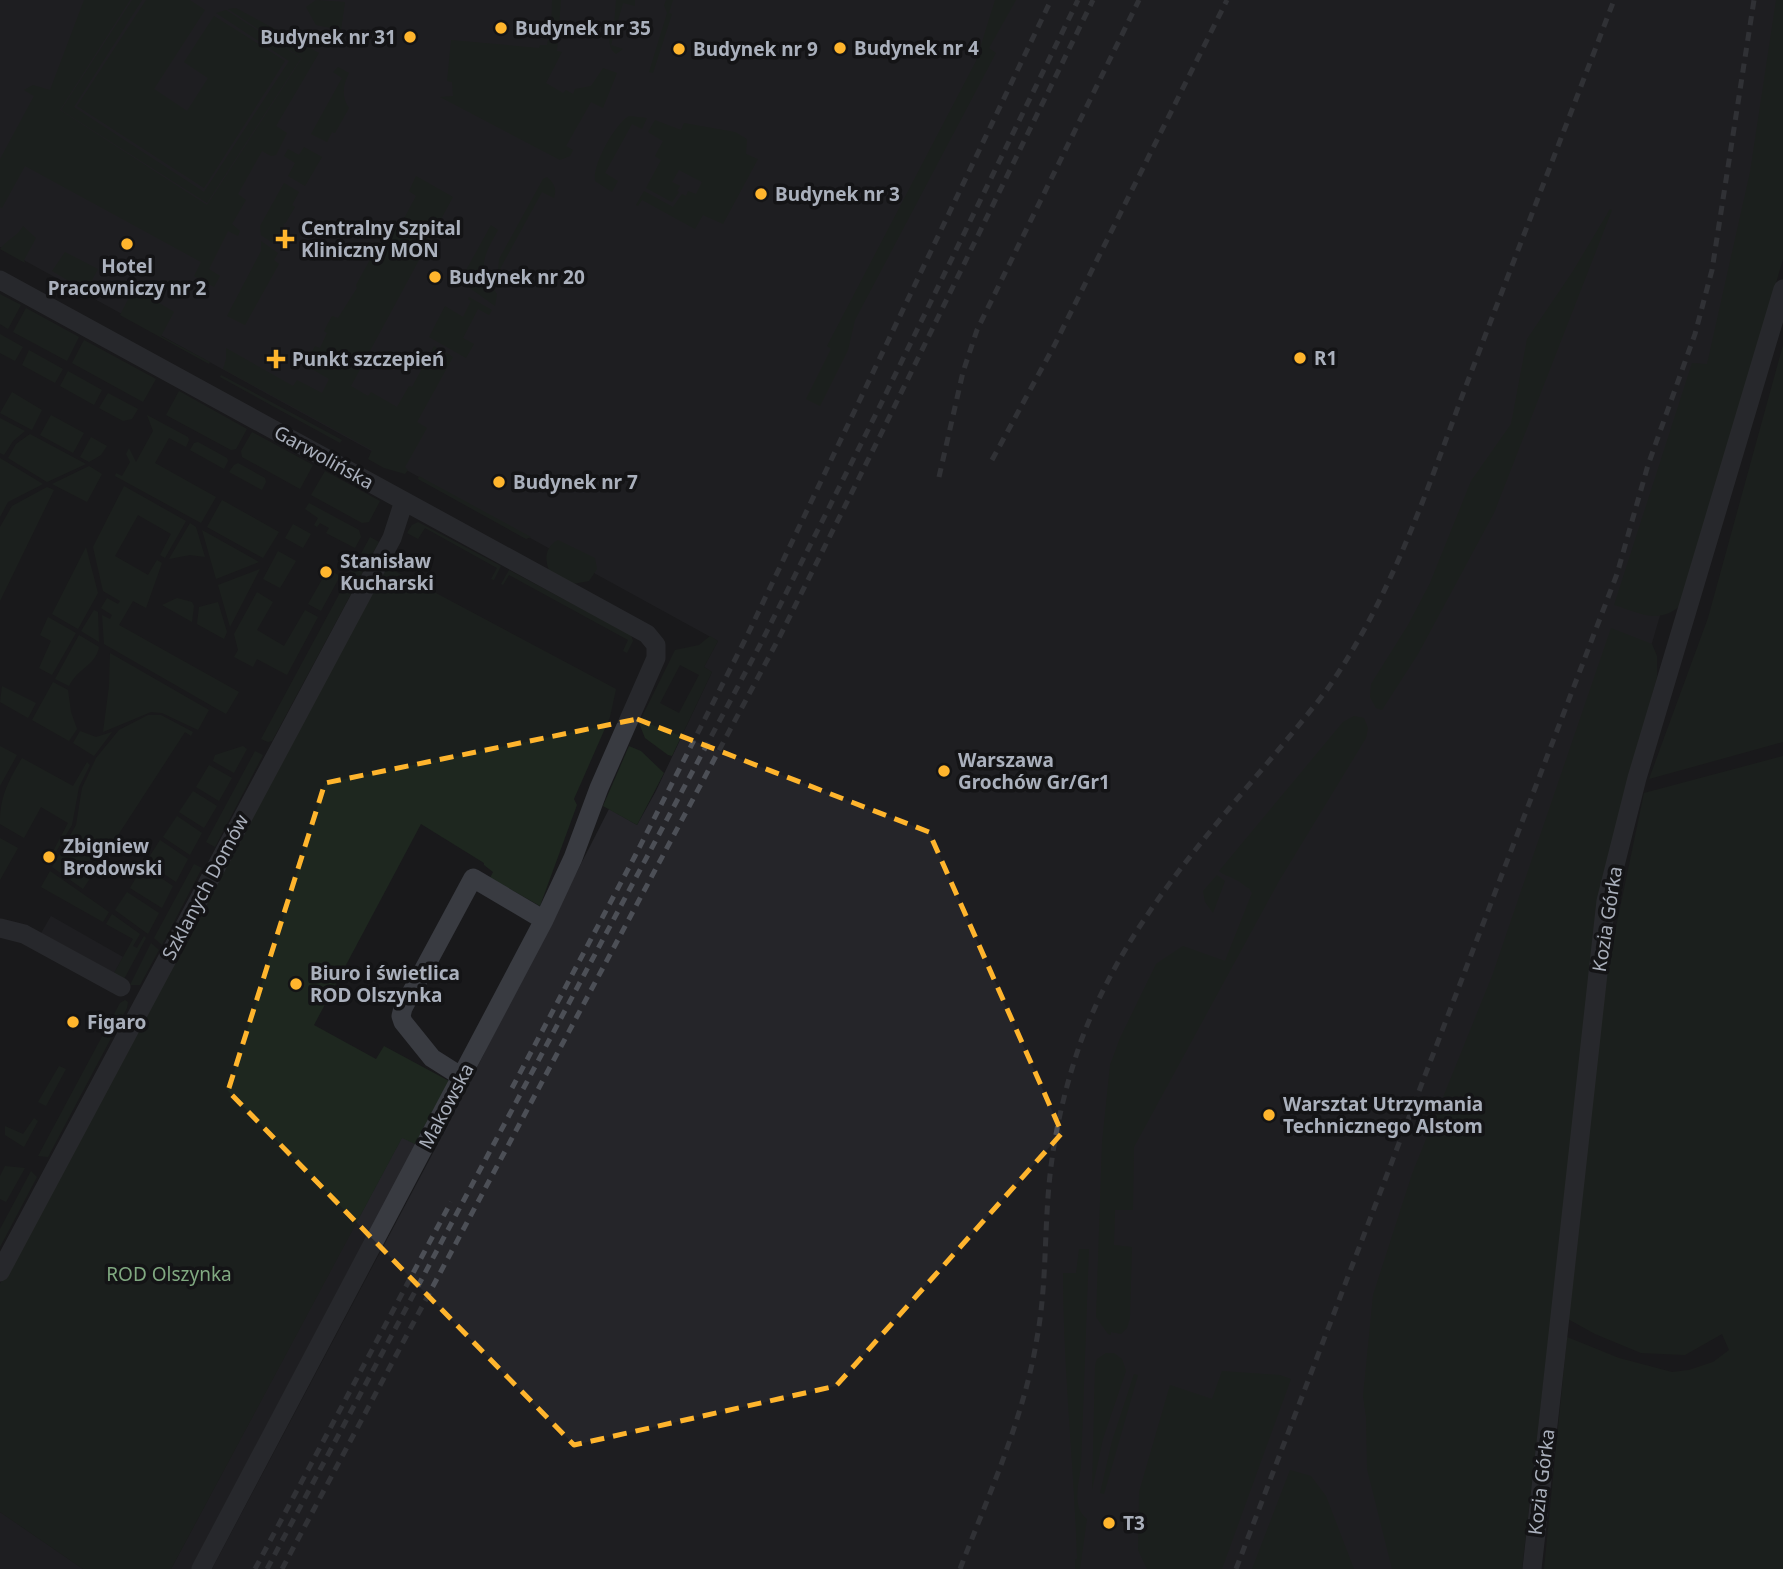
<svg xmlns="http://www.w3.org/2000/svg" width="1783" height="1569" font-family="'Noto Sans',sans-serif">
<rect width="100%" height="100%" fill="#19191b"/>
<path fill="#252529" d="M0,0H1783L1701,475L1604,807L1509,1569H212L443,1134L609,809L637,825L656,791L712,672L704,667L718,641L0,247Z
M51,916L123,957L113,975L40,935Z
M402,1137L418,1145L194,1569H171Z
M0,1512L83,1569H0Z"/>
<path fill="#1e271f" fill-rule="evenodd" d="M84,0H130L60,110L207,205L302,58L228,9L236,8L319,53L276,126L287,133L276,155L271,156L262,151L238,194L246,200L232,224L240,231L238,236L228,231L209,269L220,276L214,287L194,276L201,262L25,166L2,208L0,207V159L34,96L24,90L33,85L50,90Z
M132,0H142L74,107L204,192L289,61L216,13L226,10L301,58L207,203L61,110Z
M146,0H190L205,10L154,89L187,111L208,78L184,62L214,16L285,61L204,188L77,106Z
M316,0L345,2L341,30L316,25L306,7Z
M552,0H561L557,51L562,52L546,83L563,93L566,90L573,94L575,89L591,86L603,68L617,73L603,108L591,102L566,146L573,150L570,156L560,160L440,97L453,96L452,82L447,81L451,40L539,48L540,45H547L548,40H551Z
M616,0H635V6L623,3L611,45L623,49L616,54C606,47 610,35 611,24H614Z
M666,0H673L669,13L672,14L653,73L649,72L667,13L664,5Z
M995,0H1016L989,48L996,53L855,320L848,350L820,406L806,399L831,349L827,346L976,61Z
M1776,0H1783V259L1681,605C1659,625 1640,613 1614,605L1692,363L1707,364L1750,172Z
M338,67L349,73C343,85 341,96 349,108L335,133L332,132L327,142L311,134L342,78L333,72Z
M629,116L647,118L642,129L632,124L605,173L618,181L612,192L595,181C592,165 615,124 629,116Z
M655,120L681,130L684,123L735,132L747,139L746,154L758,159L723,224L703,215L695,229L642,200L638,206L636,205L644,191L673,207L682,194L686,196L688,191L696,194L702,182L679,170L672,182L680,186L677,191L679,192L672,202L646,188L661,160L655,156L663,141L648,132Z
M304,147L322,157L305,186L288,176L295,163L284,156L288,149L299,155Z
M416,176L453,197L351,386L368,396L371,392L397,407L409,386L412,387L434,346L453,357L417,422L427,428L405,467L408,470L405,474L384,468L368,459L372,450L223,369L226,359V348L293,386L297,380L322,393L329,379L305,365L315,346L320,348L327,333L324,331L332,316L338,318L357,288L356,285L387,229L393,222L400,226L416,196L409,191Z
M547,177C554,183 557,189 554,198L542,192L500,269L511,275L509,278H503L498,271L499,259L543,179Z
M284,183L299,192L292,205L295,207L285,224L283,223L284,226L273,243L261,235L260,226Z
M1610,209L1612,210L1494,513L1418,654L1382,710L1376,708L1370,697L1371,684L1408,625L1430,583L1471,481L1511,424L1527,339L1573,271Z
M491,225L498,230C490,245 478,262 487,279C489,284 494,289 497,294L495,306L460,281Z
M23,226L36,238L24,260L25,263L0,249C5,241 18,236 23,226Z
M261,241L278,253L274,260L279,264L245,325L227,316L261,251Z
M65,252L98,269L86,291L52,271Z
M134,288L174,312L161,336L210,362L209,364L120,315Z
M0,294L21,305L8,329L0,324Z
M469,297L492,310L489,315L478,309L463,338L474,344L466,358L429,337L445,306L463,317L471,301L468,299Z
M26,308L79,337L67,361L13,332Z
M0,334L23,347L15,361L0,353Z
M84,340L156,379L143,402L72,363Z
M1783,345V742L1649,779L1708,618Z
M29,350L63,369L55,383L22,365Z
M68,371L102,390L94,405L60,386Z
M221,375L342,440L340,443L220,377Z
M179,391L247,429L236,449L231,450L166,415Z
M12,392L42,410L32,430L0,413Z
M108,393L138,409L132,419L123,421L99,408Z
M51,415L84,433L73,453L40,435Z
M147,415L188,437L189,440L186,447L169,438L155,463L216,497L201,523L115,476L116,473L122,476L130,462L126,454L129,448L136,462L153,431Z
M0,418L25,431L13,441L4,455L0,453Z
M252,432L313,465L300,489L242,457L241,451Z
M30,434L86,464L47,482L8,458L16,444Z
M91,437L107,446L101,455L89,462L80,457Z
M198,442L227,458L228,461L224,469L190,450L194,443Z
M0,458L43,484L8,502L0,517Z
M238,463L265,478L266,482L262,490L229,472L234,465Z
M89,466L102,474L87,502L52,484Z
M325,471L380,501L369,522L362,523L311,495Z
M419,476L531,537L526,539L418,479Z
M124,486L186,521L165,558L160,555L171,534L138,515L115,556L148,575L157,560L162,563L146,608L133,601L119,625L239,692L226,714L104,644L102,615L110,619L112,615L101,608L107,598L118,604L120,601L103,591L93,547Z
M47,487L54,490L0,601V527L12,506Z
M222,500L279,532L263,558L207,527Z
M309,503L359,530L361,537L355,548L326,533L329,528L320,523L317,527L314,525L318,518L305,509Z
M418,522L501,566L494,580L491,579L497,568L425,528L418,539L407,533L412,525Z
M190,523L196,527L205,557L190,555L169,559Z
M293,524L311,534L303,548L285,538Z
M202,530L259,562L216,579Z
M370,537L379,542L272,741L268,742L261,739Z
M558,540L595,558L597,569L589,581L573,584L549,570C544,558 546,546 558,540Z
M86,547L98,593L78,629L52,614Z
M392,550L396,553L389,568L616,689L610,717L574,799L577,805L540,906L490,878L493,872L484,865V863L421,824L314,1025L376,1059L384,1046L449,1081L415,1144L402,1138L171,1569H83L0,1512V1284L172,962L176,964L182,953Z
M278,551L296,561L280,588L263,579Z
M260,569L230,627L218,585Z
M328,569L340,576L321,611L308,604Z
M509,570L631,635L633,641L627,653L623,651L628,640L509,575L503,585L501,584Z
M257,592L273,602L257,630L284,646L305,610L318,617L287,675L257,659L253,667L234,657L238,650L234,634Z
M177,598L192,602L194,606L192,622L162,605Z
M218,602L227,632L224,639L197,624L199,607Z
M94,610L98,612L99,642L81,631Z
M48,617L76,633L52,675L39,668L51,641L40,635Z
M1611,628L1652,644L1657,656V677L1601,884L1522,1569H1392L1367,1469L1366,1417L1363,1396L1373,1295L1412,1174L1492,976Z
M79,635L99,647C96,665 78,668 69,686L55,679Z
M710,636L718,641L704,667L712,672L672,756L668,755L645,738L639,723L675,650L699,645ZM680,665L699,675L679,713L660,703Z
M110,653L209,710L198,730L162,713L151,712L103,732L109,686Z
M53,682L68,690L71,712L77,729L69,741L32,720Z
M2,686L36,703L28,718L0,702Z
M148,715H161L193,732L191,736L185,732L83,889L52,867L76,825L82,788L96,758L119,730Z
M1354,716L1364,718L1368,728L1366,738L1279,881L1134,1147L1133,1210H1115L1114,1245L1132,1247L1130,1318L1127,1328L1121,1334L1111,1332V1335L1108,1334L1096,1317L1102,1142L1110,1065L1120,1038L1156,964L1183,946L1225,961L1252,893L1249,888C1243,886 1242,882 1236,880C1230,876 1225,876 1219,871L1343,722Z
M80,731L96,737L112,732L94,756L73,743Z
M0,746L17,755L0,786Z
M243,746L247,749L234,773L213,761L215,755Z
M629,746L641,751L664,773L637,825L603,806Z
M255,751L263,755L215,847L206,842Z
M1783,756V1569H1544L1567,1337L1619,1358L1672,1372L1689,1370L1713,1362L1729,1350L1722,1334L1685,1355L1641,1353L1595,1334L1568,1319L1604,985L1644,793Z
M22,758L73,786L87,762L90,765L79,787L72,825L51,860L49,859L68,823L41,807L24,838L0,824C0,796 8,782 22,758Z
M209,765L232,778L219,801L196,787Z
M193,791L217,806L204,828L179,812Z
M177,816L202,833L190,855L163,837Z
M0,838L18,848L0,880Z
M160,840L188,859L176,882L146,862Z
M194,864L202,868L162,945L154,938Z
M143,866L173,886L162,908L130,888Z
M50,871L109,912L103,922L41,887Z
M1217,875L1225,881L1213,913L1205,902L1203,891Z
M127,892L159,913L148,934L115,910Z
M112,914L140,934L133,946L137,948L144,936L146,938L123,981L113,975L133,939L106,924Z
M151,943L159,950L140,985H130Z
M125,1000L128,1002L127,1008L48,1157L38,1156L120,1003Z
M59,1066L66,1069L46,1106L38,1102Z
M34,1118L38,1121L24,1147L5,1135V1126L23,1134Z
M5,1166L25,1168L6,1202L0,1199V1176Z
M31,1171L37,1177L0,1247V1229Z
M1079,1249H1089L1081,1467C1078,1484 1072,1508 1087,1519L1080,1569H1075V1559H1077C1074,1464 1063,1369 1063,1273H1076Z
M1106,1353H1114L1122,1359L1126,1371L1103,1439L1092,1490L1095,1366L1097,1359Z
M1222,1371L1280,1375L1291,1379L1222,1569H1147L1138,1550L1139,1492L1170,1385L1212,1399Z
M1134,1374L1138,1375L1104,1494L1100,1493L1112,1441Z
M1290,1470L1311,1476L1326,1496L1354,1569H1252Z"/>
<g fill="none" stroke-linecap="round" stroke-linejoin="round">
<path stroke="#393b41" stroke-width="19" d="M0,280L647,634L656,645V658L599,788L573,858L544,920L201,1569
M0,928L24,934L121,987
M462,1077L432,1058L403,1022L401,1016L403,1008L473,878L544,920
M0,1272L392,538L404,501
M1532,1569L1606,901L1637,778L1783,289"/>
<path stroke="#4c4f56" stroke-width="5" stroke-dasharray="9 7" stroke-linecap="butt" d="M992,460L1054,346L1227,0
M939,477L963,372L977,330L1139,0
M512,1088L635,856L746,638L1051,0
M255,1569L451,1202
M267,1569L760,645L876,414L1078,0
M282,1569L779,638L880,436L1093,0
M960,1569C989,1494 1024,1418 1037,1338C1047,1284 1044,1229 1050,1175C1055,1129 1066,1084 1081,1041C1133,902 1238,805 1326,691C1393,596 1428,486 1469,378C1517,252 1566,126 1614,0
M1236,1569L1617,574L1648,465L1695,334L1712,270L1754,0"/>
</g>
<path d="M0 0H1783V1569H0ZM637,719L929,832L1062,1133L836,1386L574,1445L228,1091L325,783Z" fill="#19191b" fill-opacity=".55" fill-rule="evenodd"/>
<path fill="none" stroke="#ffb52d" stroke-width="5" stroke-dasharray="14 9" stroke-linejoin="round" d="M637,719L929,832L1062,1133L836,1386L574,1445L228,1091L325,783Z"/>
<g fill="#ffb52d" stroke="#141416" stroke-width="2.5">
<circle cx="501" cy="28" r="7"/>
<circle cx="410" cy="37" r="7"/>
<circle cx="840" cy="48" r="7"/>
<circle cx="679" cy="49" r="7"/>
<circle cx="761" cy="194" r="7"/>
<path d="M281.5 228.5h7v7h7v7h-7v7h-7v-7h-7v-7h7z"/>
<circle cx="127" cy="244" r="7"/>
<circle cx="435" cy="277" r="7"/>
<circle cx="1300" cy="358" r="7"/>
<path d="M272.5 348.5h7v7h7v7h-7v7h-7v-7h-7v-7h7z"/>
<circle cx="499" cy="482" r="7"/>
<circle cx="326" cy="572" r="7"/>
<circle cx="944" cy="771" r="7"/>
<circle cx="49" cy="857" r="7"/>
<circle cx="296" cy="984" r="7"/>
<circle cx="73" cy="1022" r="7"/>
<circle cx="1269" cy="1115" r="7"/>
<circle cx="1109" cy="1523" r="7"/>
</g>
<g text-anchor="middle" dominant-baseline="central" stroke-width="7" stroke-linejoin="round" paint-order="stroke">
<g font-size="19" font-weight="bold" fill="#aab0bc" stroke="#141416" text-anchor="start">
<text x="515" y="28">Budynek nr 35</text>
<text x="396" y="37" text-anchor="end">Budynek nr 31</text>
<text x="854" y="48">Budynek nr 4</text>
<text x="693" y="49">Budynek nr 9</text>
<text x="775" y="194">Budynek nr 3</text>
<text x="301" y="228">Centralny Szpital<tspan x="301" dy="22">Kliniczny MON</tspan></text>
<text x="127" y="266" text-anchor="middle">Hotel<tspan x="127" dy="22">Pracowniczy nr 2</tspan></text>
<text x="449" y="277">Budynek nr 20</text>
<text x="1314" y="358">R1</text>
<text x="292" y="359">Punkt szczepień</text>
<text x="513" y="482">Budynek nr 7</text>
<text x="340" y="561">Stanisław<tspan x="340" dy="22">Kucharski</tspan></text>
<text x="958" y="760">Warszawa<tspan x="958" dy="22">Grochów Gr/Gr1</tspan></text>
<text x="63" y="846">Zbigniew<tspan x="63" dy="22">Brodowski</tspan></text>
<text x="310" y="973">Biuro i świetlica<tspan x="310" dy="22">ROD Olszynka</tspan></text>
<text x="87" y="1022">Figaro</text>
<text x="1283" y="1104">Warsztat Utrzymania<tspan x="1283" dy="22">Technicznego Alstom</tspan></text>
<text x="1123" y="1523">T3</text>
</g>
<g font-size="19" fill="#aab0bc" stroke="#141416">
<text transform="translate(324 457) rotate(29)">Garwolińska</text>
<text transform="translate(205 887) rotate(-62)">Szklanych Domów</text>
<text transform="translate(1607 919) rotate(-81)">Kozia Górka</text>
<text transform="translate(446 1106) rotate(-62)">Makowska</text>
<text transform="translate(1541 1482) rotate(-83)">Kozia Górka</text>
</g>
<g font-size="19" fill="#80a981" stroke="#141416">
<text x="169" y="1274">ROD Olszynka</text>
</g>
</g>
</svg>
